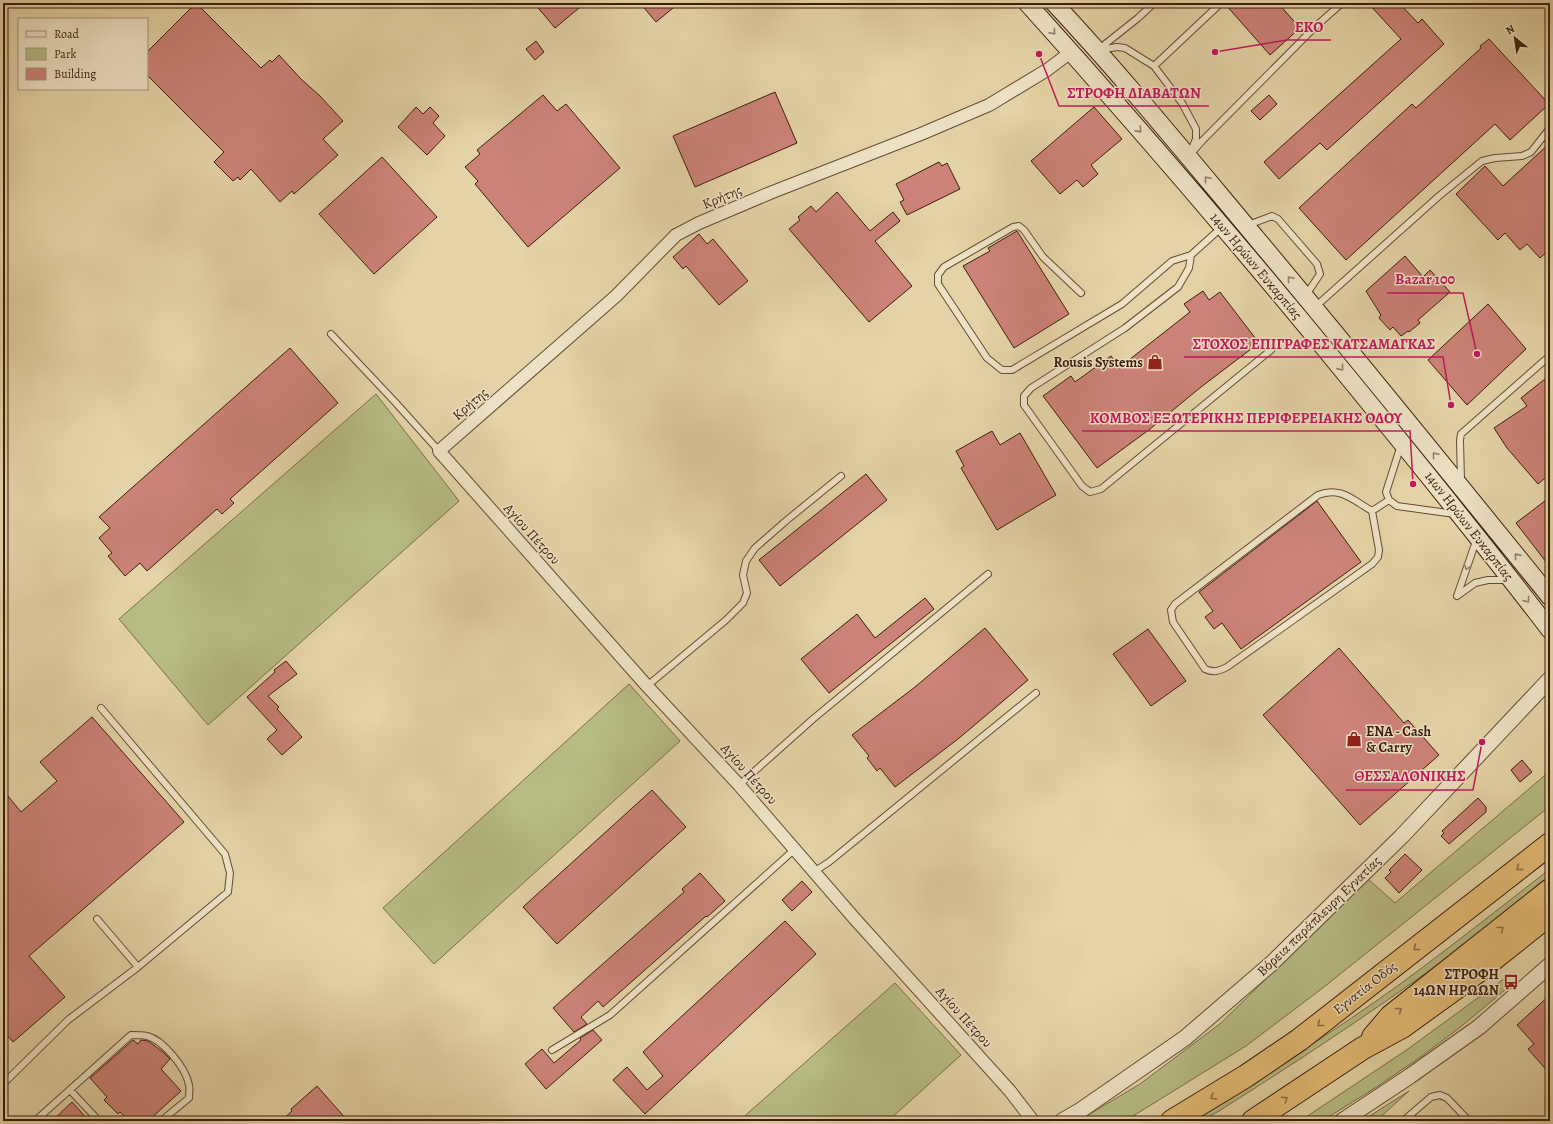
<svg xmlns="http://www.w3.org/2000/svg" width="1553" height="1124" font-family="Alegreya,serif">
<rect width="100%" height="100%" fill="#e4d3a6"/>
<filter id="stains"><feTurbulence type="fractalNoise" baseFrequency=".005" numOctaves="4"/><feColorMatrix values="0 0 0 0 .2 0 0 0 0 .09 0 0 0 0 .02 0 0 0 .5 -.17"/></filter>
<radialGradient id="worn" r=".72"><stop offset=".6" stop-color="#630" stop-opacity="0"/><stop offset="1" stop-color="#630" stop-opacity=".3"/></radialGradient>
<path fill="#b7bb84" stroke="#7a6c48" d="M376,394L459,501L208,725L119,619Z
M629,684L680,741L434,964L383,908Z
M1550,771V806L1324,987L1246,1046L1125,1121H1078L1140,1084L1221,1023L1368,879L1395,903Z
M1550,869V879C1445,964 1333,1039 1219,1111L1201,1121H1190C1262,1076 1334,1032 1403,982C1453,945 1501,907 1550,869Z
M1505,978L1511,985L1458,1029L1422,1056L1375,1088L1322,1121H1300L1408,1049Z
M895,983L961,1055L888,1121H739Z
M1409,1091L1376,1121H1362Z"/>
<path fill="#cc8278" stroke="#3d1d0b" d="M196,3L261,68L270,60L272,62L279,55L301,79L320,96L343,121L323,139L338,155L294,194L292,191L280,202L251,169L240,180L238,177L233,181L214,162L224,152L147,75V52Z
M534,3H585L555,28Z
M640,3H679L656,22Z
M1225,3H1278L1300,28L1270,55L1225,4Z
M1368,3H1399L1418,23L1422,19L1444,44L1327,150L1320,143L1279,179L1264,162L1401,39Z
M1489,39L1549,104L1510,140L1495,124L1346,260L1299,208L1412,104L1416,108L1481,48L1480,46Z
M536,41L544,52L535,60L526,49Z
M775,92L797,143L695,187L673,136Z
M543,95L557,111L566,104L620,168L528,247L475,184L478,181L465,167L480,154L477,150Z
M1269,95L1277,104L1260,120L1251,111Z
M416,107L423,114L430,107L439,116L433,123L445,136L427,155L398,127Z
M1094,107L1122,139L1091,165L1098,174L1083,187L1077,180L1060,194L1031,161Z
M1550,143V249L1540,258L1527,244L1520,250L1505,233L1498,240L1456,194L1485,166L1503,186Z
M382,157L437,217L374,274L319,214Z
M939,162L942,166L947,163L960,189L907,215L900,202L904,200L896,184Z
M837,192L870,231L893,212L900,221L875,241L912,286L869,322L789,229L800,220L798,217L811,206L816,212Z
M1017,231L1069,314L1014,348L963,266L990,251L988,248Z
M699,234L707,244L713,239L748,281L719,305L686,266L683,269L673,257Z
M1405,256L1423,277L1430,270L1450,292L1418,320L1420,323L1409,332L1408,331L1401,336L1393,327L1390,330L1379,318L1381,315L1366,291Z
M1203,291L1209,300L1220,292L1259,343L1201,387L1150,429L1097,468L1043,396L1071,376L1075,382L1111,356L1120,367L1190,312L1184,304Z
M1488,304L1526,349L1467,405L1428,360Z
M290,348L338,403L230,499L234,503L222,514L217,509L147,571L140,563L125,576L108,556L112,553L99,538L110,528L99,517Z
M1550,375V474L1538,484L1507,448L1494,428L1527,406L1521,398Z
M992,431L1000,445L1020,433L1056,495L997,530L961,468L964,466L956,451Z
M866,474L887,500L780,586L759,560Z
M1550,497V567L1516,523Z
M1317,501L1361,562L1241,649L1222,623L1214,629L1205,617L1213,611L1199,592Z
M925,598L934,609L829,693L801,659L857,614L875,638Z
M985,628L1028,680L958,739L895,787L880,768L877,771L867,758L869,756L852,735L915,687Z
M1148,629L1186,681L1151,706L1113,654Z
M1339,648L1404,723L1408,720L1439,755L1360,825L1263,715Z
M286,661L297,674L268,696L279,707L277,709L302,737L282,755L267,739L277,730L247,697L275,672L274,670Z
M92,717L184,822L29,956L65,997L13,1042L8,1036L3,1041V826L8,821L3,815V790L21,812L57,781L40,762Z
M1522,760L1532,772L1520,782L1511,770Z
M652,790L686,827L557,944L523,907Z
M1478,798L1486,807V812L1449,844L1441,836L1444,833L1442,831Z
M1405,854L1422,870L1399,893L1385,878L1391,872L1389,870Z
M700,873L725,901L707,917L706,916L603,1007L598,1001L581,1017L587,1024L574,1032L553,1008L684,892L682,889Z
M802,881L812,892L792,911L782,900Z
M785,921L816,954L645,1114L613,1080L627,1067L647,1090L663,1076L643,1052Z
M1550,995V1074L1528,1049L1534,1044L1517,1025Z
M593,1030L602,1040L546,1089L525,1064L542,1049L554,1063L581,1040L580,1038Z
M133,1040L138,1044L141,1040L148,1041L163,1052L170,1059L161,1069L181,1091L148,1121H129L120,1112L118,1114L104,1100L107,1097L90,1078Z
M317,1086L348,1121H281L292,1111L291,1109Z
M72,1102L89,1121H52Z"/>
<g fill="none" stroke-linecap="round" stroke-linejoin="round">
<defs>
<path id="service" d="M1099,49L1138,18L1154,3
M1099,50L1117,47L1125,48L1154,66L1182,103L1196,129V139L1191,151
M1154,66L1221,3
M1189,156L1202,141L1315,27L1342,3
M1248,225L1272,216L1278,219L1317,264L1320,274L1306,295
M1191,255L1189,268L1178,287L1125,328L1031,388L1024,396V405L1082,486L1090,492L1101,489L1271,350
M1081,293L1043,257L1024,230L1019,226L1013,227L944,267L938,275V284L987,358L1002,370H1012L1122,304L1172,261L1191,255L1221,228
M1315,307L1439,196L1482,161L1495,158L1522,156L1531,152L1550,128
M331,334L395,402L439,451
M1401,445L1386,492L1389,500L1397,506L1455,514
M1461,481L1460,440L1461,434L1545,360
M1372,511L1379,550L1378,557L1372,564L1227,667C1219,671 1214,673 1205,669L1173,622L1171,610L1175,604L1318,495C1340,486 1353,500 1372,511L1389,500
M1457,596L1476,541
M1457,596L1475,583L1488,580H1507
M647,686L726,620L743,603L747,593L743,575L746,561L755,548L787,520L841,476
M739,785L813,719L988,574
M815,871L829,862L1036,693
M97,919L138,967
M552,1050L610,1015L795,849
M3,1084L68,1020L138,967L228,892L230,873L225,854L101,708
M70,1090L99,1121
M35,1121L131,1035C136,1035 142,1035 147,1036C163,1040 186,1068 189,1085C190,1089 189,1094 189,1098L161,1121
M1403,1121L1431,1097L1440,1095L1447,1098L1469,1121
M1548,1121L1550,1119"/>
<path id="minor" d="M1033,1121L1010,1091L854,918L739,785L647,686L439,451L616,296L676,235L699,223L770,193L921,134L989,105L1047,70L1071,52"/>
<path id="tertiary" d="M1062,1121L1081,1110L1185,1038L1271,964L1402,836L1550,679
M1342,1121L1410,1076L1479,1027L1550,965"/>
<path id="secondary" d="M1027,3C1137,125 1244,250 1348,377C1416,460 1484,544 1550,630
M1054,3C1125,79 1190,159 1257,239C1356,357 1453,477 1550,597"/>
<path id="motorway" d="M1373,1037L1391,1016L1550,890
M1172,1121L1246,1076L1299,1040L1550,844
M1253,1121L1363,1048L1402,1027L1467,980L1550,914"/>
</defs>
<use href="#service" stroke="#674a32" stroke-width="8"/>
<use href="#minor" stroke="#674a32" stroke-width="14"/>
<use href="#tertiary" stroke="#674a32" stroke-width="17"/>
<use href="#secondary" stroke="#3d1d0b" stroke-width="19"/>
<use href="#motorway" stroke="#3d1d0b" stroke-width="24"/>
<use href="#service" stroke="#ede2c5" stroke-width="6"/>
<use href="#minor" stroke="#ede2c5" stroke-width="12"/>
<use href="#tertiary" stroke="#ede2c5" stroke-width="15"/>
<use href="#secondary" stroke="#ede2c5" stroke-width="17"/>
<use href="#motorway" stroke="#e2ba73" stroke-width="22"/>
</g>
<defs><path id="oneway-chevron" d="M-2-3.5L2.5 0L-2 3.5" fill="none" stroke-width="1.6" stroke-linecap="round" stroke-linejoin="round"/></defs>
<g stroke="#958068">
<use href="#oneway-chevron" transform="translate(1053 32) rotate(49)"/>
<use href="#oneway-chevron" transform="translate(1139 130) rotate(48)"/>
<use href="#oneway-chevron" transform="translate(1207 179) rotate(-129)"/>
<use href="#oneway-chevron" transform="translate(1290 279) rotate(-130)"/>
<use href="#oneway-chevron" transform="translate(1341 368) rotate(51)"/>
<use href="#oneway-chevron" transform="translate(1435 455) rotate(-130)"/>
<use href="#oneway-chevron" transform="translate(1517 556) rotate(-129)"/>
<use href="#oneway-chevron" transform="translate(1467 567) rotate(109)"/>
<use href="#oneway-chevron" transform="translate(1527 600) rotate(53)"/>
</g>
<g stroke="#906c3f">
<use href="#oneway-chevron" transform="translate(1519 868) rotate(142)"/>
<use href="#oneway-chevron" transform="translate(1501 929) rotate(-39)"/>
<use href="#oneway-chevron" transform="translate(1416 948) rotate(142)"/>
<use href="#oneway-chevron" transform="translate(1399 1010) rotate(-38)"/>
<use href="#oneway-chevron" transform="translate(1320 1024) rotate(141)"/>
<use href="#oneway-chevron" transform="translate(1213 1097) rotate(149)"/>
<use href="#oneway-chevron" transform="translate(1285 1099) rotate(-34)"/>
</g>
<defs>
<symbol id="shop-bare" viewBox="-9 -9 18 18"><path d="M-5-2.5h2.3a2.7 3.5 0 0 1 5.4 0H5L5.5 6h-11ZM-1.5-2.5h3a1.5 2.3 0 0 0-3 0Z" fill="#8f2418" stroke="#ede2c5" stroke-width="2.5" paint-order="stroke"/></symbol>
<symbol id="bus-bare" viewBox="-9 -9 18 18"><path d="M-5-6H5V4H4V6H2V4H-2V6H-4V4H-5ZM-3.5-4V0h7V-4ZM-3.5 1.2v1.5H-2V1.2ZM2 1.2v1.5H3.5V1.2Z" fill="#8f2418" stroke="#ede2c5" stroke-width="2.5" paint-order="stroke"/></symbol>
</defs>
<g fill-rule="evenodd">
<use href="#shop-bare" x="1144" y="351" width="22" height="22"/>
<use href="#shop-bare" x="1343" y="728" width="22" height="22"/>
<use href="#bus-bare" x="1500" y="971" width="22" height="22"/>
</g>
<g text-anchor="middle" dominant-baseline="central" stroke-width="3" stroke-linejoin="round" paint-order="stroke">
<g font-size="14" fill="#3d1d0b" stroke="#ede2c5">
<text transform="translate(722 197) rotate(-23)">Κρήτης</text>
<text transform="translate(1256 266) rotate(50)">14ων Ηρώων Ευκαρπίας</text>
<text transform="translate(470 404) rotate(-41)">Κρήτης</text>
<text transform="translate(1469 526) rotate(52)">14ων Ηρώων Ευκαρπίας</text>
<text transform="translate(532 534) rotate(48)">Αγίου Πέτρου</text>
<text transform="translate(749 774) rotate(48)">Αγίου Πέτρου</text>
<text transform="translate(1319 916) rotate(-44)">Βόρεια παράπλευρη Εγνατίας</text>
<text transform="translate(1365 988) rotate(-38)">Εγνατία Οδός</text>
<text transform="translate(964 1017) rotate(48)">Αγίου Πέτρου</text>
</g>
<g font-size="14" font-weight="bold" fill="#3d1d0b" stroke="#ede2c5" text-anchor="end">
<text x="1143" y="362">Rousis Systems</text>
<text x="1366" y="731" text-anchor="start">ENA - Cash<tspan x="1366" dy="16">&amp; Carry</tspan></text>
<text x="1499" y="974">ΣΤΡΟΦΗ<tspan x="1499" dy="16">14ΩΝ ΗΡΩΩΝ</tspan></text>
</g>
</g>
<path fill="none" stroke="#c2185b" stroke-width="1.5" d="M1215 52L1287 40H1331M1039 54L1059 106H1209M1477 354L1463 293H1387M1451 405L1443 357H1184M1413 484L1410 431H1082M1482 742L1473 790H1346"/>
<g fill="#c2185b" stroke="#ede2c5" stroke-width="1.5">
<circle cx="1215" cy="52" r="4"/>
<circle cx="1039" cy="54" r="4"/>
<circle cx="1477" cy="354" r="4"/>
<circle cx="1451" cy="405" r="4"/>
<circle cx="1413" cy="484" r="4"/>
<circle cx="1482" cy="742" r="4"/>
</g>
<g font-size="15" text-anchor="middle" font-weight="bold" fill="#c2185b" stroke="#ede2c5" stroke-width="3" stroke-linejoin="round" paint-order="stroke">
<text x="1309" y="32">ΕΚΟ</text>
<text x="1134" y="98">ΣΤΡΟΦΗ ΔΙΑΒΑΤΩΝ</text>
<text x="1425" y="284">Bazar 100</text>
<text x="1314" y="349">ΣΤΟΧΟΣ ΕΠΙΓΡΑΦΕΣ ΚΑΤΣΑΜΑΓΚΑΣ</text>
<text x="1246" y="423">ΚΟΜΒΟΣ ΕΞΩΤΕΡΙΚΗΣ ΠΕΡΙΦΕΡΕΙΑΚΗΣ ΟΔΟΥ</text>
<text x="1410" y="781">ΘΕΣΣΑΛΟΝΙΚΗΣ</text>
</g>
<rect width="1553" height="1124" fill="none" stroke="#e4d3a6" stroke-width="16"/>
<rect x="4" y="4" width="1545" height="1116" fill="none" stroke="#3d1d0b" stroke-width="2"/>
<rect x="8" y="8" width="1537" height="1108" fill="none" stroke="#3d1d0b"/>
<rect x="18" y="18" width="130" height="72" fill="#ede2c5" stroke="#a7937b"/>
<rect x="26" y="31" width="20" height="6" fill="#ede2c5" stroke="#a7937b"/>
<text x="54" y="38" font-size="12" fill="#3d1d0b">Road</text>
<rect x="26" y="48" width="20" height="12" fill="#b7bb84" stroke="#a7937b"/>
<text x="54" y="58" font-size="12" fill="#3d1d0b">Park</text>
<rect x="26" y="68" width="20" height="12" fill="#cc8278" stroke="#a7937b"/>
<text x="54" y="78" font-size="12" fill="#3d1d0b">Building</text>
<g transform="translate(1515 38) rotate(330)" stroke="#ede2c5" stroke-width="3" paint-order="stroke">
<path d="M0-3L7 15L0 10L-7 15Z" fill="#3d1d0b"/>
<text y="-6" font-size="11" font-weight="bold" text-anchor="middle" fill="#3d1d0b">N</text>
</g>
<rect width="100%" height="100%" filter="url(#stains)"/>
<rect width="100%" height="100%" fill="url(#worn)"/>
</svg>
